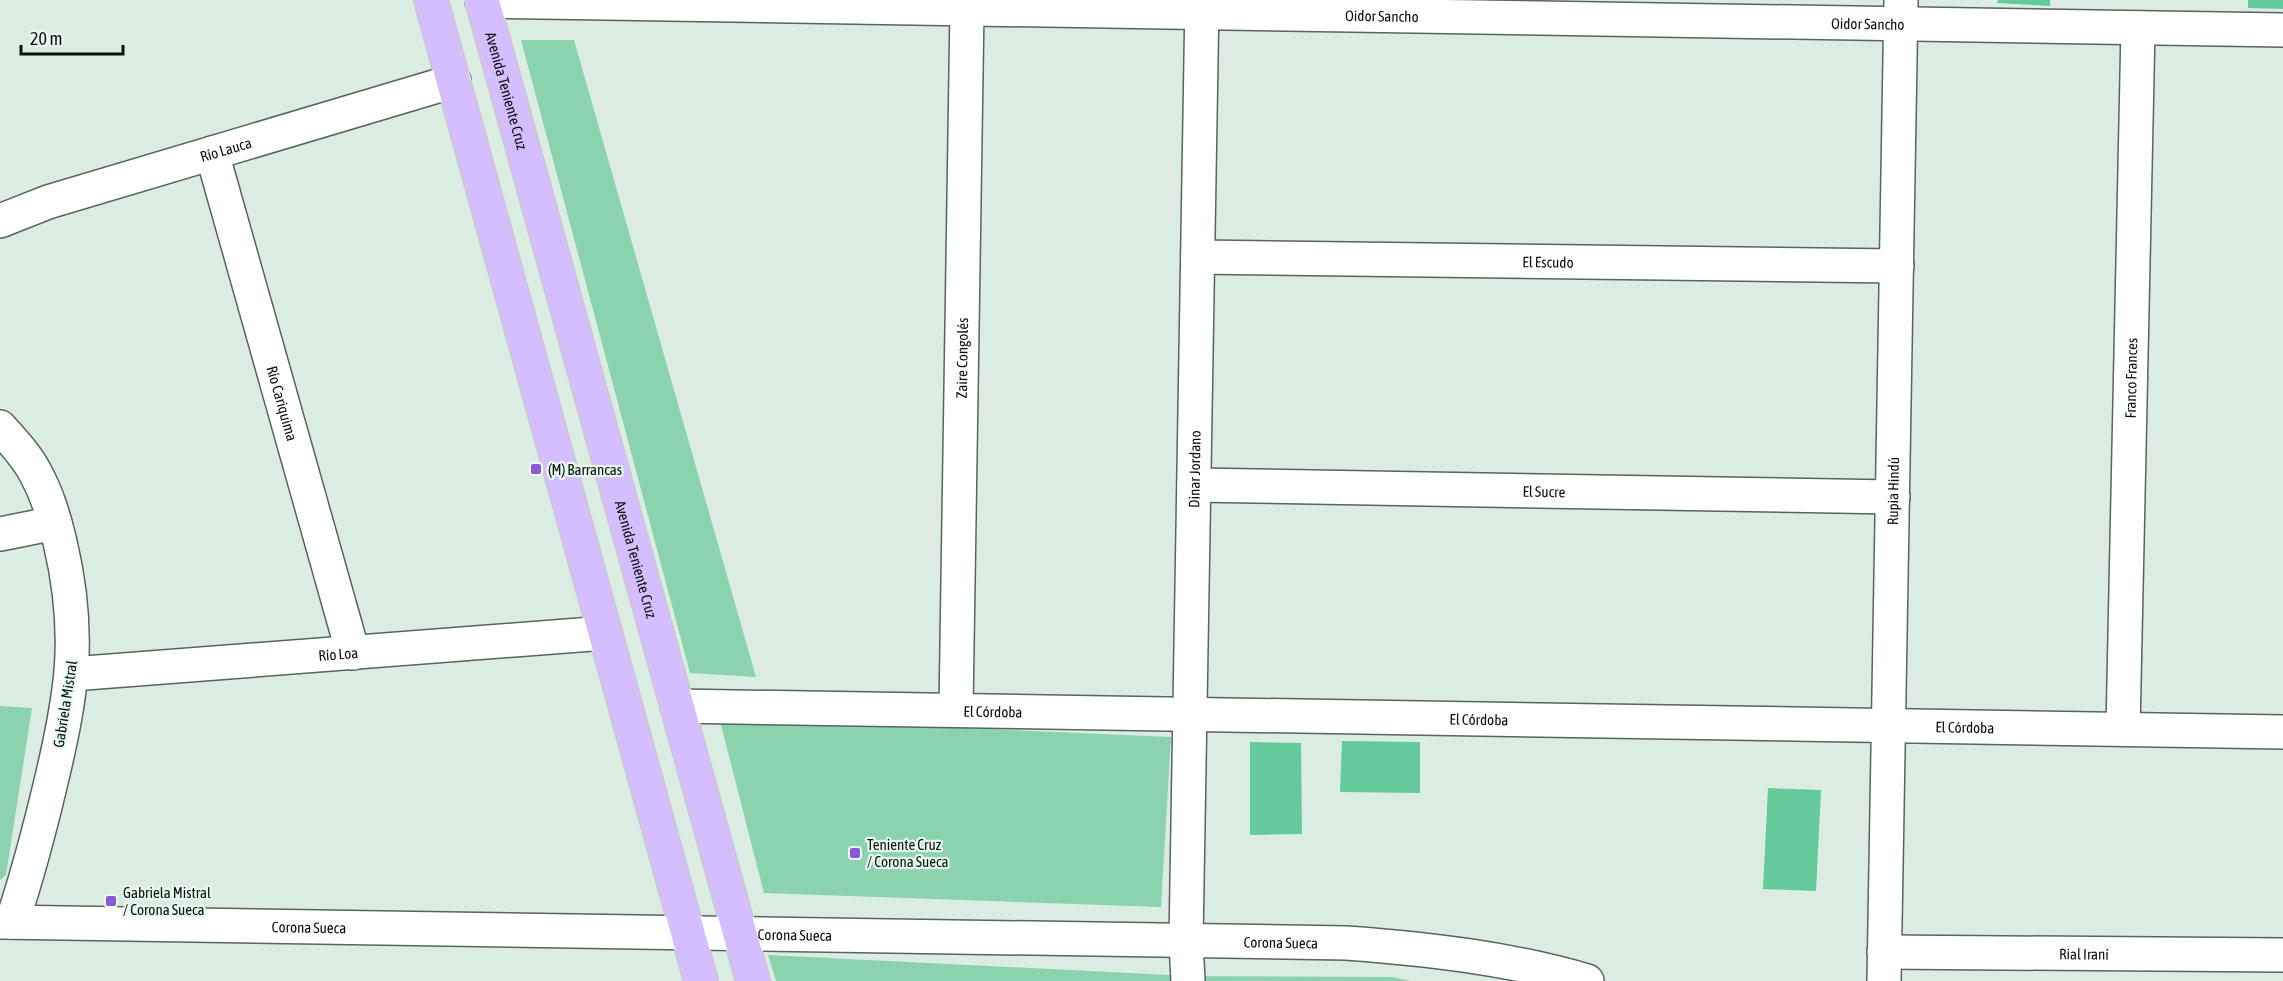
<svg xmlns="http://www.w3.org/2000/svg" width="2283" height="981" font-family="'Asap Condensed',sans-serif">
<rect width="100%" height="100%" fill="#dbece2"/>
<path fill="#8bd3af" d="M521,40H574L756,677L690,673Z
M0,706L32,708L6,875L0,880Z
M719,717L1171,737L1161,907L764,893Z
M768,955L1189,976L1391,977L1411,981H776Z"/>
<path fill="#64ca9b" d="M1998,0H2050V6L1997,3Z
M2248,0H2283V9L2248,8Z
M1342,741L1420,742V793L1340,792Z
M1250,742L1301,743L1302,834L1250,835Z
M1768,788L1821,790L1816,891L1763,889Z"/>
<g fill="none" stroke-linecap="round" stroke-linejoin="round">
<defs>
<g id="minor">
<path id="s1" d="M482,1L2283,30"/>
<path id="s2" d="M212,153L353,653"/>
<path id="s3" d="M0,221L48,202L454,81"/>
<path id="s4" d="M1198,257L1897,266"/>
<path d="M0,427C13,442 27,456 36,474C48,496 54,518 60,542C82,635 72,695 50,786C39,832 27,877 12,922"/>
<path id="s5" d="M1194,485L1893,497"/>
<path d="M0,534L55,523"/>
<path id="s6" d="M72,674L605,633"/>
<path id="s7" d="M677,706L2283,732"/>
<path id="s8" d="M956,709L967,9"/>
<path id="s9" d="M2123,729L2138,28"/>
<path id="s10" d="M0,922L1346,943C1427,949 1509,958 1587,981"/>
<path id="s11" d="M1884,952L2283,955"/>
<path id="s12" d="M1188,981L1186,941L1202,0"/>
<path id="s13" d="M1884,981L1901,0"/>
</g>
<g id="major">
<path d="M431,0L701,981"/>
<path id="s14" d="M482,0L753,981"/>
</g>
</defs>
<use href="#minor" stroke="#57655e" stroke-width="36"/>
<use href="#major" stroke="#c9caca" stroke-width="36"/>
<use href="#minor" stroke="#fff" stroke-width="33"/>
<use href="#major" stroke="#d4beff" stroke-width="33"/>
</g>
<g fill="#895ad4" stroke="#e8f9f0" stroke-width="2">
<rect x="530" y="463" width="12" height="12" rx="3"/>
<rect x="849" y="847" width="12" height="12" rx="3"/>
<rect x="105" y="895" width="12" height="12" rx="3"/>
</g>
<g text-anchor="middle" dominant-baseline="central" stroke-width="4.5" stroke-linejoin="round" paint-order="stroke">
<g font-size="15" fill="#0b100d" stroke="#e8f9f0">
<text stroke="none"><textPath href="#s1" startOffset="900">Oidor Sancho</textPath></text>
<text stroke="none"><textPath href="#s1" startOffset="1386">Oidor Sancho</textPath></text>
<text stroke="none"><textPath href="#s14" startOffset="94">Avenida Teniente Cruz</textPath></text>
<text stroke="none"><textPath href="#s3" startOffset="237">Río Lauca</textPath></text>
<text stroke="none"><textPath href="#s4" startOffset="350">El Escudo</textPath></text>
<text stroke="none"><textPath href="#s8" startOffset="351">Zaire Congolés</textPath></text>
<text stroke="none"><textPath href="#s9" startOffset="351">Franco Frances</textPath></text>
<text stroke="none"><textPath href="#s2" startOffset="260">Río Cariquima</textPath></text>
<text stroke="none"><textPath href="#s12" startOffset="512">Dinar Jordano</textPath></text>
<text stroke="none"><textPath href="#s5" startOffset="350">El Sucre</textPath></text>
<text stroke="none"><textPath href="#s13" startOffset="490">Rupia Hindú</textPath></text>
<text stroke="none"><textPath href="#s14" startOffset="580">Avenida Teniente Cruz</textPath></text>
<text stroke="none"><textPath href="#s6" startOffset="267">Río Loa</textPath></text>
<text transform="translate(65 704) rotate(-81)">Gabriela Mistral</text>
<text stroke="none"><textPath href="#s7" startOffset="316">El Córdoba</textPath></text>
<text stroke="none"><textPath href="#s7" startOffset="802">El Córdoba</textPath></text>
<text stroke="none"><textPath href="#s7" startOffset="1288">El Córdoba</textPath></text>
<text stroke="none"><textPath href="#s10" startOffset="309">Corona Sueca</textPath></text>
<text stroke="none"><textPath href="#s10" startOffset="795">Corona Sueca</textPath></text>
<text stroke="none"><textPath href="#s10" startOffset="1281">Corona Sueca</textPath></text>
<text stroke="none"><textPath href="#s11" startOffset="200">Rial Iraní</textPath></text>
</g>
<g font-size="15" fill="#0b100d" stroke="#e8f9f0" text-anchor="start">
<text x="548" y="469">(M) Barrancas</text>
<text x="867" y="844">Teniente Cruz<tspan x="867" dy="17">/ Corona Sueca</tspan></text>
<text x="123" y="892">Gabriela Mistral<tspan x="123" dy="17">/ Corona Sueca</tspan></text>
</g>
</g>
<path d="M21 45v9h102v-9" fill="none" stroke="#0b100d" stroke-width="3"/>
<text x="30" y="45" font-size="18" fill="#0b100d" stroke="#e8f9f0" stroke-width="4.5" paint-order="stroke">20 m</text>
</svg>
